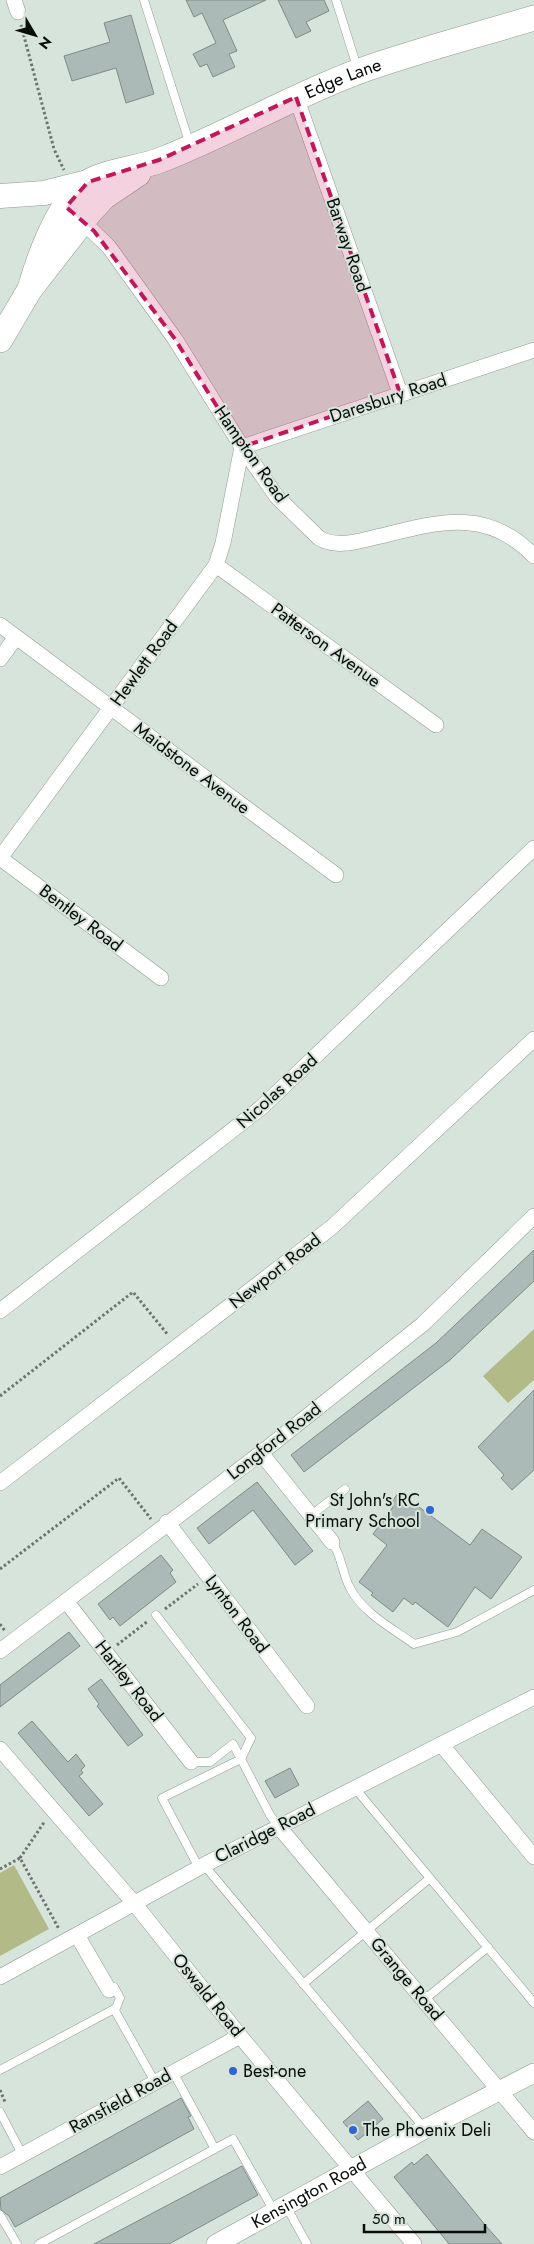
<svg xmlns="http://www.w3.org/2000/svg" width="534" height="2244" font-family="Jost,sans-serif">
<rect width="100%" height="100%" fill="#d7e4dc"/>
<path fill="#b2bb88" d="M534,1329V1380L508,1403L483,1376Z
M14,1865L49,1929L0,1956V1873Z"/>
<path fill="#abbab6" stroke="#7d8c88" d="M186,0H266L223,20L237,51L229,54L235,67L213,77L207,64L200,67L193,54L216,43L202,13L194,17Z
M278,0H324L329,11L306,22L311,31L296,38Z
M131,15L154,94L126,103L116,68L72,81L64,56L110,42L104,23Z
M534,1250V1281L450,1360L304,1472L291,1455L436,1343Z
M534,1390V1470L512,1490L501,1478L504,1475L478,1447Z
M257,1482L313,1551L295,1565L253,1510L209,1544L197,1528Z
M399,1492L470,1545L482,1529L522,1557L491,1599L475,1587L448,1627L415,1602L413,1605L404,1598L393,1612L371,1595L373,1593L359,1582L387,1545L373,1534L393,1507L390,1504Z
M161,1555L173,1570L170,1573L176,1582L120,1626L113,1617L110,1620L98,1604Z
M69,1632L80,1646L0,1707V1685Z
M101,1679L143,1735L128,1746L97,1706L99,1704L88,1689Z
M32,1721L68,1762L76,1754L85,1766L81,1770L83,1773L79,1776L103,1804L89,1816L18,1733Z
M290,1768L299,1785L275,1798L265,1781Z
M181,2098L191,2116L188,2117L194,2129L15,2227L9,2216L1,2210L0,2198Z
M368,2101L383,2119L358,2140L343,2122Z
M427,2154L486,2226L502,2244H449L394,2177L412,2162L414,2165Z
M242,2166L258,2195L169,2244H94Z"/>
<g fill="none" stroke-linecap="round" stroke-linejoin="round">
<defs>
<path id="service" d="M144,0L190,145
M336,0L357,67
M310,1516L345,1489
M332,1542C342,1556 342,1573 350,1588C363,1613 392,1628 414,1644L457,1632L534,1590
M156,1615L251,1738L241,1759
M191,1762H210L233,1744L241,1759
M354,1787L534,2003
M204,1865L425,2129
M199,1868L162,1798L241,1759L270,1815L279,1827
M303,1984L430,1878
M424,2000L488,1947
M114,2009L155,2082
M0,2070L116,2008L120,1998L114,1987L111,1989
M173,2072L215,2149
M0,2112L22,2154
M286,2206L307,2244
M0,2215L17,2244
M39,2244L233,2139L274,2211"/>
<path id="minor" d="M14,0L18,12
M296,97L400,393
M78,217L109,247L175,339L242,447L277,497L319,538C334,547 352,543 368,539C430,525 483,503 534,556
M216,565L436,725
M0,625L336,875
M0,659L16,637
M0,858L216,565L223,543L242,447L534,350
M0,858L161,978
M0,1311L262,1107L534,848
M261,1453L332,1542
M0,1483L332,1227L534,1039
M167,1522L307,1706
M66,1601L191,1762
M0,1651L261,1453L423,1324L534,1216
M441,1744L534,1857
M0,1749L134,1903L240,2036L414,2244
M279,1827L534,2132
M77,1935L109,1990
M0,1977L204,1865L534,1697
M0,2167L240,2036"/>
<g id="tertiary">
<path id="s1" d="M216,2244L425,2129L534,2073"/>
</g>
<path id="primary" d="M0,196L44,193L88,182"/>
<g id="trunk">
<path id="s2" d="M30,289C39,257 57,208 82,186C101,171 138,169 161,160C228,134 290,97 357,72C415,51 475,36 534,18"/>
<path d="M0,340L30,289L90,212L104,197L138,174"/>
</g>
</defs>
<use href="#service" stroke="#8f9b93" stroke-width="9"/>
<use href="#minor" stroke="#8f9b93" stroke-width="16"/>
<use href="#tertiary" stroke="#8f9b93" stroke-width="20"/>
<use href="#primary" stroke="#8f9b93" stroke-width="25"/>
<use href="#trunk" stroke="#8f9b93" stroke-width="26"/>
<path stroke="#6b746e" stroke-width="3" stroke-dasharray="2.5 2.5" stroke-linecap="butt" d="M21,25L54,149L64,170
M0,1396L133,1292L168,1335
M0,1569L119,1478L151,1519
M165,1609L198,1584
M0,1624L5,1631
M117,1645L148,1621
M20,1858L45,1821
M0,1869L20,1858L59,1929
M0,2090L5,2102"/>
<use href="#service" stroke="#fff" stroke-width="8"/>
<use href="#minor" stroke="#fff" stroke-width="15"/>
<use href="#tertiary" stroke="#fff" stroke-width="19"/>
<use href="#primary" stroke="#fff" stroke-width="24"/>
<use href="#trunk" stroke="#fff" stroke-width="25"/>
</g>
<path fill="#c2185b" fill-opacity="0.2" stroke="#c2185b" stroke-width="4" stroke-dasharray="10 6" stroke-linejoin="round" d="M296,97L400,393L242,447L175,339L94,231L66,207L88,182L159,160Z"/>
<g fill="#3364d3" stroke="#d7e4dc" stroke-width="2">
<circle cx="430" cy="1510" r="5"/>
<circle cx="233" cy="2071" r="5"/>
<circle cx="353" cy="2130" r="5"/>
</g>
<g text-anchor="middle" dominant-baseline="central" stroke-width="4" stroke-linejoin="round" paint-order="stroke">
<g font-size="18" fill="#090d0a" stroke="#d7e4dc">
<text stroke="none"><textPath href="#s2" startOffset="400">Edge Lane</textPath></text>
<text transform="translate(348 245) rotate(71)">Barway Road</text>
<text transform="translate(388 398) rotate(-18)">Daresbury Road</text>
<text transform="translate(251 454) rotate(55)">Hampton Road</text>
<text transform="translate(326 645) rotate(36)">Patterson Avenue</text>
<text transform="translate(144 663) rotate(-54)">Hewlett Road</text>
<text transform="translate(192 768) rotate(37)">Maidstone Avenue</text>
<text transform="translate(81 918) rotate(37)">Bentley Road</text>
<text transform="translate(277 1091) rotate(-42)">Nicolas Road</text>
<text transform="translate(275 1271) rotate(-38)">Newport Road</text>
<text transform="translate(274 1441) rotate(-38)">Longford Road</text>
<text transform="translate(237 1614) rotate(53)">Lynton Road</text>
<text transform="translate(129 1681) rotate(52)">Hartley Road</text>
<text transform="translate(265 1833) rotate(-27)">Claridge Road</text>
<text transform="translate(407 1979) rotate(50)">Grange Road</text>
<text transform="translate(208 1995) rotate(51)">Oswald Road</text>
<text transform="translate(120 2101) rotate(-29)">Ransfield Road</text>
<text stroke="none"><textPath href="#s1" startOffset="106">Kensington Road</textPath></text>
</g>
<g font-size="18" fill="#090d0a" stroke="#d7e4dc" text-anchor="start">
<text x="420" y="1500" text-anchor="end">St John's RC<tspan x="420" dy="21">Primary School</tspan></text>
<text x="243" y="2071">Best-one</text>
<text x="363" y="2130">The Phoenix Deli</text>
</g>
</g>
<g transform="translate(35 35) rotate(128)" stroke="#d7e4dc" stroke-width="4" paint-order="stroke">
<path d="M0-4L9 19L0 12L-9 19Z" fill="#090d0a"/>
<text y="-8" font-size="14" font-weight="bold" text-anchor="middle" fill="#090d0a">N</text>
</g>
<path d="M364 2224v8h121v-8" fill="none" stroke="#090d0a" stroke-width="2.5"/>
<text x="372" y="2224" font-size="15" fill="#090d0a" stroke="#d7e4dc" stroke-width="4" paint-order="stroke">50 m</text>
</svg>
